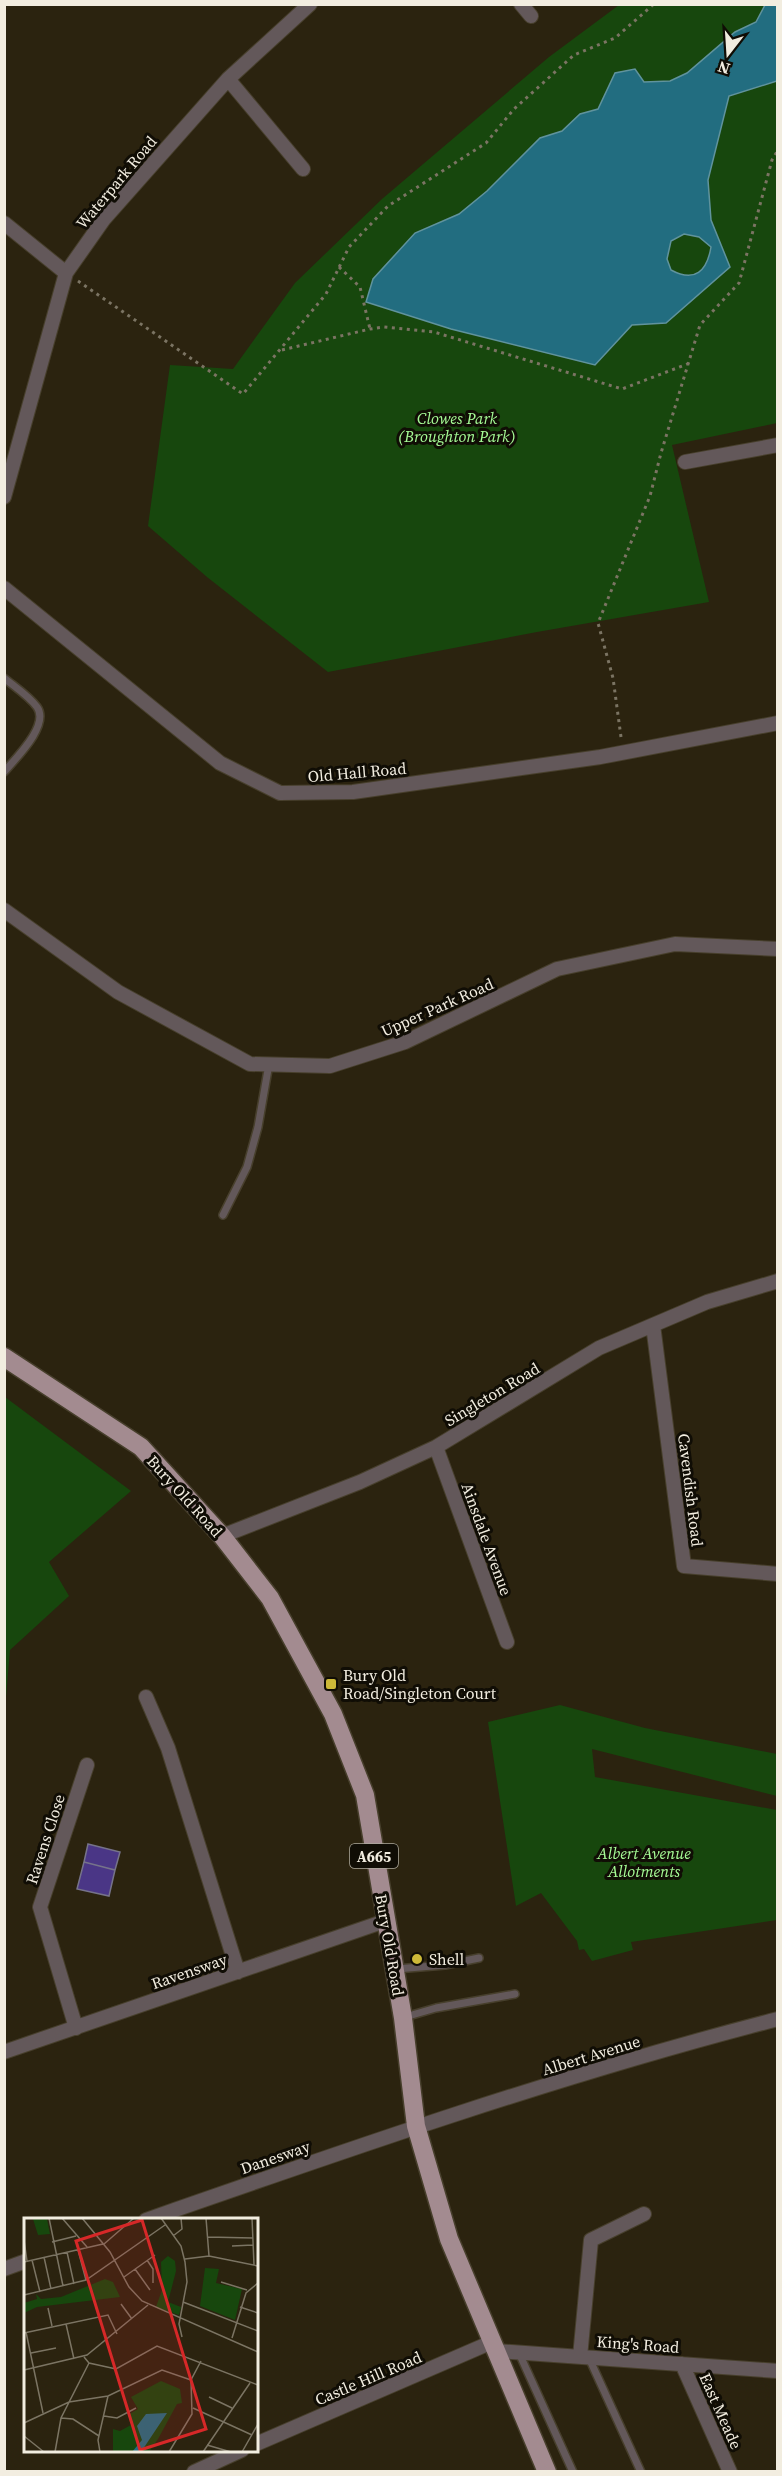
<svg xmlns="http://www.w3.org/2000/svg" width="782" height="2476" font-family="'Source Serif 4',serif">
<rect width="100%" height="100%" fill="#2b230f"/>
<path fill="#17470d" d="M619,5H777V423L672,445L709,602L537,632L328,672L207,577L148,526L170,365L233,369L295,283L382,199L549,57Z
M5,1397L131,1491L49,1562L69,1596L10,1650L5,1709Z
M560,1705L645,1728L777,1754V1796L592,1749L595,1777L777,1810V1920L631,1942L633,1950L592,1961L584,1949L579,1950L577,1941L541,1893L516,1906L488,1722Z"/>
<path fill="#226d80" stroke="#60939d" stroke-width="1.5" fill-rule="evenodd" d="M765,5H777V81L729,96L708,180L711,220L730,267L666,323L632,325L595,365L451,329L366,302L373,279L415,233L459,214L487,191L540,138L562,131L580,114L598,109L615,73L635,69L644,82L670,81L687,73L735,32L756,22ZM684,234L699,237L711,247C707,271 695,283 671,270L667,259L671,241Z"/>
<path fill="#4a3686" stroke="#76738a" stroke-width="1.5" d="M88,1844L120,1852L115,1870L84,1862Z
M84,1862L115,1870L109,1896L77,1889Z"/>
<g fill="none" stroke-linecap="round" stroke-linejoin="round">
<defs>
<path id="lane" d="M4,678C15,687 29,696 37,707C50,725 16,758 4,772
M223,1215L247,1167L258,1127L269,1064
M396,1969L445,1965L479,1958
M405,2017L436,2008L515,1994
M519,2353L573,2472
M589,2358L641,2472"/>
<path id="street" d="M521,4L531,16
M228,79L303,169
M4,223L66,273
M685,462L778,445
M4,497L66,273L104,219L228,79L310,4
M4,588L220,763L280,793L353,792L600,757L778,723
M4,910L118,992L250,1064L330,1066L405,1042L557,969L675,944L778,949
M653,1325L684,1566L778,1574
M436,1447L507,1642
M222,1536L360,1482L436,1447L599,1348L707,1302L778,1281
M146,1697L168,1748L238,1972
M76,2028L40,1907L87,1765
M4,2052L385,1921
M146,2220C355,2147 564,2074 778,2019
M4,2269L26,2261
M496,2351L778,2371
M580,2357L591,2240L644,2214
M682,2364L730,2472
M256,2444L492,2342
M194,2472L242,2450"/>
<path id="primary" d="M4,1357L141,1447L222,1536L270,1598L333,1714L365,1795L403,2018L416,2126L449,2239L547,2472"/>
</defs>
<use href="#lane" stroke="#473f2c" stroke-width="10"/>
<use href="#street" stroke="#473f2c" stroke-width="16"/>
<use href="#primary" stroke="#473f2c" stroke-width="21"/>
<path stroke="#7b7463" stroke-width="3" stroke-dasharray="3 4.5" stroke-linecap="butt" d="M339,267L360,287L370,329
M78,281L243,394L326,294L349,247L388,206L486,143L514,109L574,55L615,38L654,4
M282,350L370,329L384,327L434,332L622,389L690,363
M621,737L613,678L598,623L650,496L661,453L700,325L739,283L772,160L778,150"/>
<use href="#lane" stroke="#63585a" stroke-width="7"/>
<use href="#street" stroke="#63585a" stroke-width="14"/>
<use href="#primary" stroke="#a38b90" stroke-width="18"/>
</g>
<g fill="#cdb938" stroke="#100d05" stroke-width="2">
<rect x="325" y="1678" width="12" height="12" rx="3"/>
<circle cx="417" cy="1959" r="6"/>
</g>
<g text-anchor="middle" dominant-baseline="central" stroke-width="6" stroke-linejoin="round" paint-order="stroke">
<rect fill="#100d05" stroke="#aeaa9e" stroke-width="1.5" x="350" y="1844" width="48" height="24" rx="4.5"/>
<g font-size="15" font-weight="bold" fill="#f2ede0">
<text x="374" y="1856">A665</text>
</g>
<g font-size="16" fill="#f2ede0" stroke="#100d05">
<text transform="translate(116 182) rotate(-50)">Waterpark Road</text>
<text transform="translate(357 772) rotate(-5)">Old Hall Road</text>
<text transform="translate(437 1007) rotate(-24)">Upper Park Road</text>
<text transform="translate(492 1394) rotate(-31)">Singleton Road</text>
<text transform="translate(691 1490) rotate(83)">Cavendish Road</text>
<text transform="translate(185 1496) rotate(48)">Bury Old Road</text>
<text transform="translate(487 1539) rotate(70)">Ainsdale Avenue</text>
<text transform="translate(45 1839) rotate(-72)">Ravens Close</text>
<text transform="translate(390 1945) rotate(80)">Bury Old Road</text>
<text transform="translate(189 1971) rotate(-19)">Ravensway</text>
<text transform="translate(591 2055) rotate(-17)">Albert Avenue</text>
<text transform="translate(275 2157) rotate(-19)">Danesway</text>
<text transform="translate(638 2344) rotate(4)">King's Road</text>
<text transform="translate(368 2378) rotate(-23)">Castle Hill Road</text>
<text transform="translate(721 2411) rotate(66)">East Meade</text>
</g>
<g font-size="16" font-style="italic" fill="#a6fc96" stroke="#100d05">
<text x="457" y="418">Clowes Park<tspan x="457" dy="18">(Broughton Park)</tspan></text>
<text x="644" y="1853">Albert Avenue<tspan x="644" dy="18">Allotments</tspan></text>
</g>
<g font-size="16" fill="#f2ede0" stroke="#100d05" text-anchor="start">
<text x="343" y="1675">Bury Old<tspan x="343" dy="18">Road/Singleton Court</tspan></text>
<text x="429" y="1959">Shell</text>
</g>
</g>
<g transform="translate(24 2218)">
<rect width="234" height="234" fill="#2b230f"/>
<path d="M9,1H23L26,16L14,17ZM144,38L151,43L152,53L144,84L157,89L155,97L132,89L138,72L137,44ZM181,50L195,51L192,65L218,71L211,102L176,88ZM81,61L89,64L96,79L13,89L0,95V85L13,81L12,76L17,81L37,79ZM137,163L156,171L158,185L153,186L134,221L125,234H89V211L96,213L107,207L104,197L114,191L107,179Z" fill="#17470d"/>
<path d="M143,195L117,234H108L118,222L113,208L122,196Z" fill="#226d80"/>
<path fill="none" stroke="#7b7463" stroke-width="1.5" d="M25,0L39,68M38,0L63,29M58,0L86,34L105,69L118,83L234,134M137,0L157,28L161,44L163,64L155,106L158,119M182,0L185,38M228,0L230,47M149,18L158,11L157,0M183,19L229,20M0,22L3,43M28,24L52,18M80,26L110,0M208,28L229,27M54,32L62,62M43,34L50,66M20,39L27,71M161,41L185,38L234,48M8,42L16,74M123,42L129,51V65M0,44L79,26M111,51L126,72M100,59L131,37M197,64L223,72M0,77L62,62L141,7M159,84L234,113M97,86L108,101M216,89L234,95M24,90L28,108M42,106L50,141M2,114L19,195M0,115L84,97L93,116M208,120L222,75L234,65M7,135L32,130M60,139L65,145L92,151L133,128L234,167M0,152L63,137L124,87M185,179L208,190M169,190L228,217M80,198L93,200L112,190M37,200L49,201L75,218M0,205L45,184L84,178L138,152L167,162M0,218L20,234M183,227L207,234M31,234L37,200L65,145M76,234L74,222L84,178M145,234L168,196L167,162L177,143M179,234L226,165M218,234L234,206"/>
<path fill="#d62828" fill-opacity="0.15" stroke="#d62828" stroke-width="3" d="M118,2L182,211L116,232L52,23Z"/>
<rect width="234" height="234" fill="none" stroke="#f2ede0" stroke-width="3"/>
</g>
<rect width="782" height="2476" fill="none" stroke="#f2ede0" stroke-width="12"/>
<g transform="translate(728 54) rotate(197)" stroke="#100d05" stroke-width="4.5" paint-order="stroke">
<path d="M0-4.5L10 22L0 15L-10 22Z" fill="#f2ede0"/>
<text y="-9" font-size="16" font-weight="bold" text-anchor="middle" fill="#f2ede0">N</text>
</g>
</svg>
